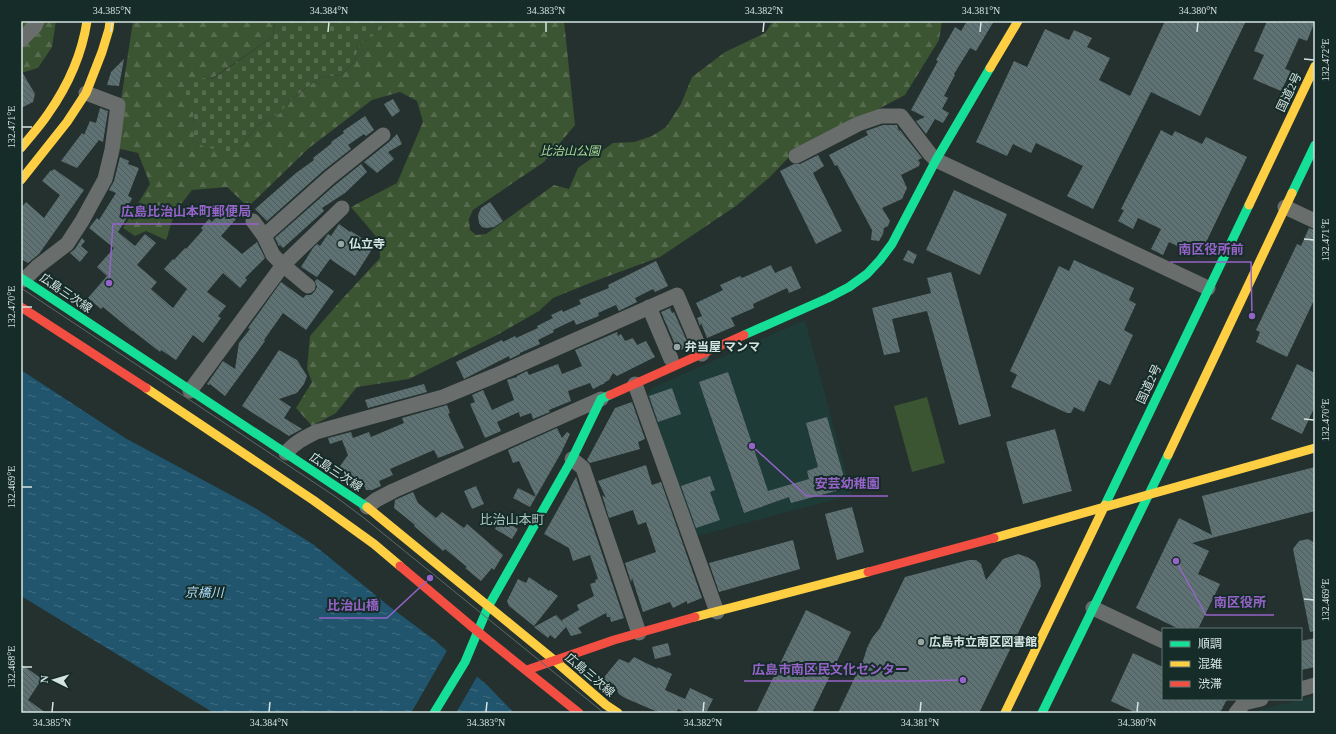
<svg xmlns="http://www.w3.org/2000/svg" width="1336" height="734" font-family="'Times New Roman','Noto Sans JP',serif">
<defs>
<pattern id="forest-firs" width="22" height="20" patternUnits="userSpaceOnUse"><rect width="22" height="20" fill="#3b5431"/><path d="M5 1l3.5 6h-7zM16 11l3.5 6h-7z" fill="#576c4f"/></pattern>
<pattern id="cemetery-stones" width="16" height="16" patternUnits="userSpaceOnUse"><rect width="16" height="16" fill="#3b5431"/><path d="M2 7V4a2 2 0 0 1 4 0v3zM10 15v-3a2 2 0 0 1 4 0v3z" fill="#576c4f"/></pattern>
<pattern id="water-ripples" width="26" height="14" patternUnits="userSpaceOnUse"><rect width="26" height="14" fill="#21556e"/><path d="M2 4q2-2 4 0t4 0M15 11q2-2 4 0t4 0" fill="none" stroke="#406d82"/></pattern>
<pattern id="building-back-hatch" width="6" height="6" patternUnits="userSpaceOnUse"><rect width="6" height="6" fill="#5e7273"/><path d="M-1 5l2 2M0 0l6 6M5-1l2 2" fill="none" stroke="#4f5b5c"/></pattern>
</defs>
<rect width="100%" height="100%" fill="#24312f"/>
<path fill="#1e3b38" d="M805,320L852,495L697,536L647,396L652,388Z
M1315,696V713H1258L1259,710Z"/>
<path fill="#3b5431" d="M927,397L945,463L912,472L894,406Z"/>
<path fill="url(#forest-firs)" d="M21,21H56L52,47L38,68L21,73Z
M133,21H275L273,37L211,79L202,78L194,110L193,125L241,145L258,125L280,113L290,100L321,77L341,75L355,61L358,47L392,21H564L575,125L544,162L473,210L469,219L470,230L476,235L486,234L554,185L569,189L578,168L613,143L634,142L652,136L666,127L681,104L692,77L725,52L765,33L773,21H942L939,40L905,95L792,154L770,177L736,206L660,257L595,281L553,298L539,311L497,335L409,379L357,387L336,413L312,426L296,408L312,382L307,369L310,336L343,298L380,258L379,240L351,207L397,183L423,122L417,101L400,92L372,100L309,148L248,207L227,187L192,190L175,212L166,240L146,231L135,236L123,228L150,184L138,153L116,148L119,113Z"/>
<path fill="url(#cemetery-stones)" d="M275,21H392L358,47L355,61L341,75L321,77L290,100L280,113L258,125L241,145L230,152L204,147L194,139L193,125L194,110L184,91L188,81L202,78L212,79L273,37Z"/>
<path fill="url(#water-ripples)" d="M21,370L125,438L255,508L314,545L390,607L433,639L487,685L514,713H214L21,596Z"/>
<path fill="#24312f" d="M448,649L478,675L456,713H411Z"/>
<path fill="url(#building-back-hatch)" d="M967,21H994L976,51L970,48L954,74L955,75L944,96L948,98L942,109L949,113L943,123L935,119L926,134L916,121L925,117L911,110L938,61L936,60L955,27L961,31Z
M1165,21H1246L1200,116L1151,92L1093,209L1067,196L1083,166L1036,143L1031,153L1013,144L1007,156L976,142L1014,61L1027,67L1045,29L1069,40L1074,30L1092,38L1087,47L1110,58L1099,80L1130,96Z
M1267,21H1315L1307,41L1299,38L1285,69L1291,71L1281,91L1253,79L1264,55L1254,51Z
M124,59L119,86L107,85L111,72Z
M21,70L35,94L33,102L21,108Z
M393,99L400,111L392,117L384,104Z
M100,108L108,111L103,142L99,140L77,168L61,161L82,133L84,135L90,121L96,123Z
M365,116L374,130L366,136L364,134L348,145L351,149L323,171L267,221L255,209L296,173L314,160L313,158L332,143L331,142L344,133L343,131Z
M883,125H897L899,131L900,130L922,158L918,160L920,163L919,166L901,175L907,188L902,199L882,208L890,221L888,226L884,228L883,234L879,241L871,240L872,230L837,165L835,166L829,155L868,135L866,131Z
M1161,130L1172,136L1175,131L1202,144L1206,137L1247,157L1199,257L1169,242L1163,255L1151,249L1161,229L1138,218L1133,229L1118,221L1124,210L1121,209Z
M397,134L402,144L388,152L394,159L377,173L364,162L389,142Z
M818,155L824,166L813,173L842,231L816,244L780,171L794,164H800Z
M120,157L129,161L128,164L139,168L128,196L132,198L125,214L128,216L118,232L135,246L145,234L156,243L137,265L157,282L151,289L173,308L187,289L164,269L173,259L174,260L185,248L186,249L203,230L201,228L209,219L212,222L224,208L236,219L221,236L242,254L257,242L265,258L245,278L247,280L240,288L223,273L207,292L226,306L218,316L221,318L203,343L193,335L176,360L161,350L160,352L133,331H132L103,307L101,309L88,298L107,276L97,267L114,248L89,228L97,218L99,220L116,193L109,190L114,181Z
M361,164L367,172L345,193L322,208L324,211L283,248L280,245L279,246L275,238L335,185Z
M54,169L84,190L39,254L28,263L21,259V208L26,202L44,218L60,195L42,181L51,170L52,171Z
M954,190L1007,214L980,275L926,250Z
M490,202L503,221L494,227L486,228L482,227L479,223L478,215L481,208Z
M339,224L350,232L351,231L374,246L355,276L330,259L317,277L301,267L313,248L317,244L320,246L328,234L331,236Z
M1309,228L1315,230V298L1287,357L1256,342L1260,332L1256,330L1297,244L1301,246Z
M82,238L85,241L81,246L88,252L80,262L70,253L75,249Z
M908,250L917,255L913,264L903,260Z
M1074,260L1134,288L1129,300L1136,304L1124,330L1133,335L1110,385L1099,380L1084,412L1074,407L1071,413H1067L1011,387L1017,375L1010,371L1059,266L1069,271Z
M656,261L668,286L655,292L653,289L635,298L637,302L619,311L616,305L598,313L599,316L576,325L574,320L553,330L554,332L538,340L540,344L520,353V354L510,359L509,356L464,379L456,362L502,340L503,342L515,336L516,338L538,328L537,326L553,318L551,315L562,310L563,312L581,304L579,300L609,288L608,285Z
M771,265L775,273L791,266L801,288L789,293L787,288L753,304L754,308L731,318L735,326L707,338L701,323L700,326L697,318L702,316L696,303L723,290L720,285L740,276L742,278Z
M951,272L991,416L959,425L927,311L892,319L900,352L884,355L872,308L931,293L927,278Z
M317,279L334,291L306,330L283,313L264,340L265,341L225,396L210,384L209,385L207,384L223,361L235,369L239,343L250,329L248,328L281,282L303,298L306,295H311L315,291L317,287L315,281Z
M670,308L672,313L674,312L689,346L678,351L661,312Z
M617,332L618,336L621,334L625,341L633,338L637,345L646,341L655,357L617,376L613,373L609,380L605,382V383L593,389L590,383L568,391L571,401L549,410L550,412L533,419L531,413L520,417L519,412L497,422L501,431L485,438L470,404L475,402L472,395L483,390L492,410L514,400L507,380L517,377V376L527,371L529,375L558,364L562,374L582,366L575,350Z
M279,350L297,360L307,376L304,384L297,393L279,399L291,407L284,418L302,429L289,436L242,406Z
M1297,364L1315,373V406L1302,434L1271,419Z
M728,372L768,491L809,479L807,471L818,467L806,423L827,417L847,488L791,503L789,497L744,513L699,382Z
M424,384L427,392L368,408L365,400Z
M672,388L681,414L658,422L649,396Z
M632,402L645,439L638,442L640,449L590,463L587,460L615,408Z
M447,405L450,413L448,414L464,448L438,458L434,450L390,469L393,475L379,481L381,486L372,490H366L365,487L338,469L348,455L342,440L330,444L328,438L351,432L353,438L369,432L371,437L404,423L402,418Z
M557,428L562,438L567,432L570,434L561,453L530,507L513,498L518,488L536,497L519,461L513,463L508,450Z
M1055,429L1072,491L1023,504L1006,442Z
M646,465L652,485L661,482L702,598L687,604V601L673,608L670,602L643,612L632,578L631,582L625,563L656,552L646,522L638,525L633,510L609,518L602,495L606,498L598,481Z
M1315,467V511L1192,543L1209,551L1198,574L1220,584L1198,629H1179L1136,608L1179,518L1212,535L1202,496Z
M710,476L715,490L710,492L720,520L696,528L681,486Z
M576,477L624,618L611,622L610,617H607L606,613L578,628L582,633L571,636L566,627L555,639L550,635L548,638L534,627L556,615L563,622L562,620L579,610L577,605L594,596L590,584L596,582L595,580L598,579L590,555L573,561L569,548L544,534Z
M476,486L484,504L472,509L464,491Z
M413,492L418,503L436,518L442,512L464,528L467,524L503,555L494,570L492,568L481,581L465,568L467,567L445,549L443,551L414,526L415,525L394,508L395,500Z
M852,507L864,552L837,560L825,514Z
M500,519L518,529L512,539L495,529Z
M1308,539L1315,543V631L1310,632L1293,549L1299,541Z
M793,540L800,569L719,592L709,563Z
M1018,554L1027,557L1035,562L1039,570L1041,586L979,713H838L864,658L867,648L872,638L880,628L905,577L969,560H976L981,564L986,580L1003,559Z
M529,577L549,591L550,590L558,596L534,626L509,606L507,601L518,579L526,583Z
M806,610L851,632L812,713H756Z
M1315,638V667L1301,670V641Z
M668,643L671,655L655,659L652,647Z
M1133,653L1163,667V699H1227L1220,713H1136L1111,701Z
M634,657L658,669L657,667L672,674L665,690L685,699L690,688L713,699L706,713H687L678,709L676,713H660L625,698L619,694L613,683L609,688L601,681L619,659L629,663Z
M21,664L42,679L28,700L46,713H21Z"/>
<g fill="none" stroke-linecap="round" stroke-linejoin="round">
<path stroke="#696d6b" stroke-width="15" d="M21,40L35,26L37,21
M796,156L858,124L881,116H901L930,154L936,160L1208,288
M1285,207L1315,221
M253,221L264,236L273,255L283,265L308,286
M264,236L329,178L383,135
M24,280L37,267L67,244L82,221L105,179L112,150L118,105L86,93
M649,307L671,359
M635,384L717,612
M190,391L283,265L342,208
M286,453C294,443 304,438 316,432L443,397L494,376L677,295L702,354
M572,459L583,468L639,633
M367,507L376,500L393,491L601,399
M1093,608L1163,641
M1301,689L1315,685
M1236,713L1244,703L1261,699"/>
<path stroke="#16e098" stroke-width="9" d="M1292,193L1315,145
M21,278L367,507
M744,335L828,298L849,287L867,274L880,260L892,244L936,160L990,68
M1105,505L1249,205
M434,713L465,662L488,607L572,459L601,399L610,395
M1042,713L1168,455"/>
<path stroke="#ffcf43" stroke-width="9" d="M990,68L1018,21
M21,148C30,137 40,126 48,114C67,87 82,54 87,21
M21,180L67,122L86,93L102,52L109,29L110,21
M1249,205L1315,66
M146,388L313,500L374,544L400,566
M1168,455L1292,193
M367,507L554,660L606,705L618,713
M994,538L1315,448
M695,617L868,572
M1005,713L1105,505"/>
<path stroke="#f24e42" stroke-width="9" d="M21,307L146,388
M610,395L744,335
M400,566L477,631L579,713
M868,572L994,538
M527,670L614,640L695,617"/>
<path stroke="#606866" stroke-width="1" d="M21,288L336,497L364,518L604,713"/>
</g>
<path fill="none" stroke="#d6e4e1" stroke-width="1.5" d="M111,32L112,22M328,32L329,22M546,32V22M763,32L764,22M980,32L981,22M1197,32L1198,22M1304,59L1314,60M22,127H32M1304,239L1314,240M22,307H32M1304,419L1314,420M22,487H32M1304,599L1314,600M22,667H32M52,712L53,702M269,712L270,702M486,712L487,702M703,712L704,702M920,712L921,702M1137,712L1138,702"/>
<g fill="#98a5a3" stroke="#162c29" stroke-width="1.5">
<circle cx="341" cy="244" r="4"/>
<circle cx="677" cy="347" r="4"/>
<circle cx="921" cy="642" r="4"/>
</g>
<g text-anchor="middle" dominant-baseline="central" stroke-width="4" stroke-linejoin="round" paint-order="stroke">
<g font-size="12" fill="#d6e4e1" stroke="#162c29">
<text transform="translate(1289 92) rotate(-64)">国道2号</text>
<text transform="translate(66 293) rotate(34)">広島三次線</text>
<text transform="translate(1149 384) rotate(-65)">国道2号</text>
<text transform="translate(336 472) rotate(33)">広島三次線</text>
<text transform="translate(590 675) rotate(40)">広島三次線</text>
</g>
<g font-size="12" font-style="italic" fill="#afdb97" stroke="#162c29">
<text x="570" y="151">比治山公園</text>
</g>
<g font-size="12" font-weight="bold" fill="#d6e4e1" stroke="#162c29" text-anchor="start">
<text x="349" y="244">仏立寺</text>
<text x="685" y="347">弁当屋 マンマ</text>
<text x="929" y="642">広島市立南区図書館</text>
</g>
<g font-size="13" fill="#aac5c0" stroke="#162c29">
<text x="512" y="519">比治山本町</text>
</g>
<g font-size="13" font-style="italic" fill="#abdaf5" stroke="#162c29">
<text x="204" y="592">京橋川</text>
</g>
</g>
<path fill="none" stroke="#9663c9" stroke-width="1.5" d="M109 283L113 224H259M1252 316L1251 262H1170M752 446L807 496H888M1176 561L1206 615H1274M430 578L387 618H319M963 680L916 681H744"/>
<g fill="#9663c9" stroke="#162c29" stroke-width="1.5">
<circle cx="109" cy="283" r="4"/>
<circle cx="1252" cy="316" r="4"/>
<circle cx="752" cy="446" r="4"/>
<circle cx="1176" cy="561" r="4"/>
<circle cx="430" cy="578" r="4"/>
<circle cx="963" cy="680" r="4"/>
</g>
<g font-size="13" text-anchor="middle" font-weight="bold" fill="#9663c9" stroke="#162c29" stroke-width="4" stroke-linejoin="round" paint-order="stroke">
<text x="186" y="216">広島比治山本町郵便局</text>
<text x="1211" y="254">南区役所前</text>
<text x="847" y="488">安芸幼稚園</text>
<text x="1240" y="607">南区役所</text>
<text x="353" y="610">比治山橋</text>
<text x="830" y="674">広島市南区民文化センター</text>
</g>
<rect width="1336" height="734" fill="none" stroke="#162c29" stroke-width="44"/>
<rect x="1162" y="628" width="140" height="72" fill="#162c29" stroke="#637673"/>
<rect x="1170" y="641" width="20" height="6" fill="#16e098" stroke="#637673"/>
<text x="1198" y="648" font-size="12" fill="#d6e4e1">順調</text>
<rect x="1170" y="661" width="20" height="6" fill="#ffcf43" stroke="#637673"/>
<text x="1198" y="668" font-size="12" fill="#d6e4e1">混雑</text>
<rect x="1170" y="681" width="20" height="6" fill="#f24e42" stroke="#637673"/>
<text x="1198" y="688" font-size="12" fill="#d6e4e1">渋滞</text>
<g transform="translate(54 680) rotate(275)" stroke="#162c29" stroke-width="3" paint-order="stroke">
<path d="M0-3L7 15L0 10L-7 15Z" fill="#d6e4e1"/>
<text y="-6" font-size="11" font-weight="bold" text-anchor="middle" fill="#d6e4e1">N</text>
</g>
<rect x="22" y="22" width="1292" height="690" fill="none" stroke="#d6e4e1" stroke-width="1.5"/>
<g font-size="10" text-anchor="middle" fill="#d6e4e1">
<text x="112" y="14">34.385°N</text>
<text x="329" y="14">34.384°N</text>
<text x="546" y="14">34.383°N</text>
<text x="764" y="14">34.382°N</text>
<text x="981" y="14">34.381°N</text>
<text x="1198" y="14">34.380°N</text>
<text transform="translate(1325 60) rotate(-90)" y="4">132.472°E</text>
<text transform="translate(11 127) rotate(-90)" y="4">132.471°E</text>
<text transform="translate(1325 240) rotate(-90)" y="4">132.471°E</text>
<text transform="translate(11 307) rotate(-90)" y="4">132.470°E</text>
<text transform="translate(1325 420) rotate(-90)" y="4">132.470°E</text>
<text transform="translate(11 487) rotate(-90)" y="4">132.469°E</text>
<text transform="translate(1325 600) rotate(-90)" y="4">132.469°E</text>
<text transform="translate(11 667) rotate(-90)" y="4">132.468°E</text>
<text x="52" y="726">34.385°N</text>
<text x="269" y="726">34.384°N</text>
<text x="486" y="726">34.383°N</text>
<text x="703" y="726">34.382°N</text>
<text x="920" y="726">34.381°N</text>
<text x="1137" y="726">34.380°N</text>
</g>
</svg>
